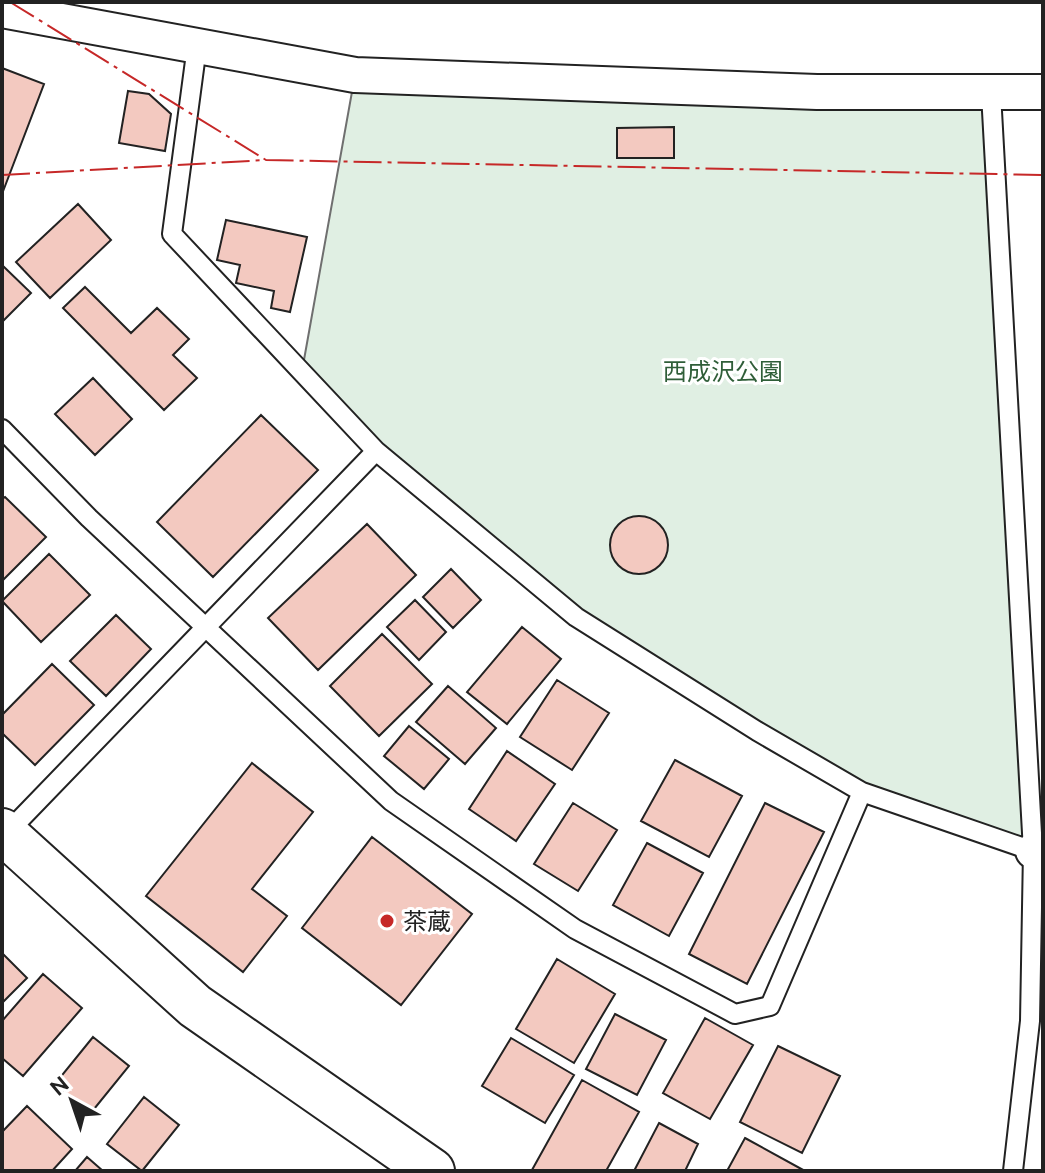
<svg xmlns="http://www.w3.org/2000/svg" width="1045" height="1173" font-family="Ubuntu,'Noto Sans JP',sans-serif">
<rect width="100%" height="100%" fill="#fff"/>
<path fill="#e0efe3" stroke="#6f6f6f" stroke-width="2" d="M355,75L991,93L1033,851L862,792L576,617L376,451L302,371Z"/>
<path fill="#f3c9c0" stroke="#222" stroke-width="2" d="M2,68L44,84L2,194Z
M128,91L149,94L171,114L165,151L119,143Z
M674,127V158H617V128Z
M78,204L111,240L50,298L16,262Z
M226,220L307,237L290,312L271,308L274,291L236,283L240,265L217,260Z
M2,265L31,293L2,322Z
M85,287L131,333L157,308L189,339L173,355L197,378L164,410L63,308Z
M93,378L132,419L95,455L55,414Z
M261,415L318,470L213,577L157,522Z
M5,497L46,537L2,581V499Z
M610 545a29 29 0 1 1 58 0a29 29 0 1 1-58 0Z
M367,524L416,575L318,670L268,618Z
M49,554L90,595L41,642L2,601Z
M451,569L481,600L453,628L423,597Z
M415,600L446,632L419,660L387,627Z
M116,615L151,649L106,696L70,661Z
M522,627L561,659L507,724L467,692Z
M382,634L432,684L379,736L330,686Z
M52,664L94,705L35,765L2,733V715Z
M557,680L609,713L572,770L520,737Z
M448,686L496,728L465,764L416,722Z
M409,726L449,759L424,789L384,756Z
M507,751L555,784L516,841L469,809Z
M675,760L742,796L709,857L641,821Z
M252,763L313,812L252,889L287,916L243,972L146,896Z
M573,803L617,830L578,891L534,864Z
M765,803L824,832L747,984L689,954Z
M372,837L472,914L401,1005L302,928Z
M647,843L703,873L669,936L613,905Z
M2,953L27,978L2,1003Z
M557,959L615,994L574,1063L516,1029Z
M43,974L82,1008L23,1076L2,1058V1021Z
M615,1014L666,1040L637,1095L586,1069Z
M705,1018L753,1045L710,1119L663,1093Z
M93,1037L129,1066L90,1114L54,1085Z
M511,1038L574,1075L545,1123L482,1086Z
M778,1046L840,1076L802,1153L740,1122Z
M582,1080L639,1112L606,1171H535L532,1170Z
M144,1097L179,1125L142,1171L107,1144Z
M27,1106L72,1149L52,1171H2V1132Z
M659,1123L698,1144L685,1171H634Z
M745,1138L805,1171H727Z
M87,1157L103,1171H75Z"/>
<g fill="none" stroke-linecap="round" stroke-linejoin="round">
<defs>
<path id="lane" d="M197,46L172,234L376,451L576,617L757,731L862,792L1033,851
M991,93L1033,851L1030,1021L1013,1171
M2,429L89,518L391,801L575,929L735,1014L770,1006L862,792
M4,836L376,451"/>
<path id="street" d="M2,10L355,75L817,92H1043
M1033,851H1043"/>
<path id="secondary" d="M2,831L195,1006L432,1171"/>
</defs>
<use href="#lane" stroke="#222" stroke-width="22"/>
<use href="#street" stroke="#222" stroke-width="38"/>
<use href="#secondary" stroke="#222" stroke-width="48"/>
<use href="#lane" stroke="#fff" stroke-width="18"/>
<use href="#street" stroke="#fff" stroke-width="34"/>
<use href="#secondary" stroke="#fff" stroke-width="44"/>
<path stroke="#c62828" stroke-width="2" stroke-dasharray="28 6 4 6" stroke-linecap="butt" d="M10,2L266,160
M2,175L266,160L1043,175"/>
</g>
<circle fill="#c62828" stroke="#fff" stroke-width="3" cx="387" cy="921" r="8"/>
<g text-anchor="middle" dominant-baseline="central" stroke-width="6" stroke-linejoin="round" paint-order="stroke">
<g font-size="24" fill="#2f5e38" stroke="#fff">
<text x="723" y="371">西成沢公園</text>
</g>
<g font-size="24" fill="#222" stroke="#fff" text-anchor="start">
<text x="403" y="921">茶蔵</text>
</g>
</g>
<rect width="1045" height="1173" fill="none" stroke="#222222" stroke-width="8"/>
<g transform="translate(72 1101) rotate(320)" stroke="#ffffff" stroke-width="6" paint-order="stroke">
<path d="M0-6L14 30L0 20L-14 30Z" fill="#222222"/>
<text y="-12" font-size="22" font-weight="bold" text-anchor="middle" fill="#222222">N</text>
</g>
</svg>
